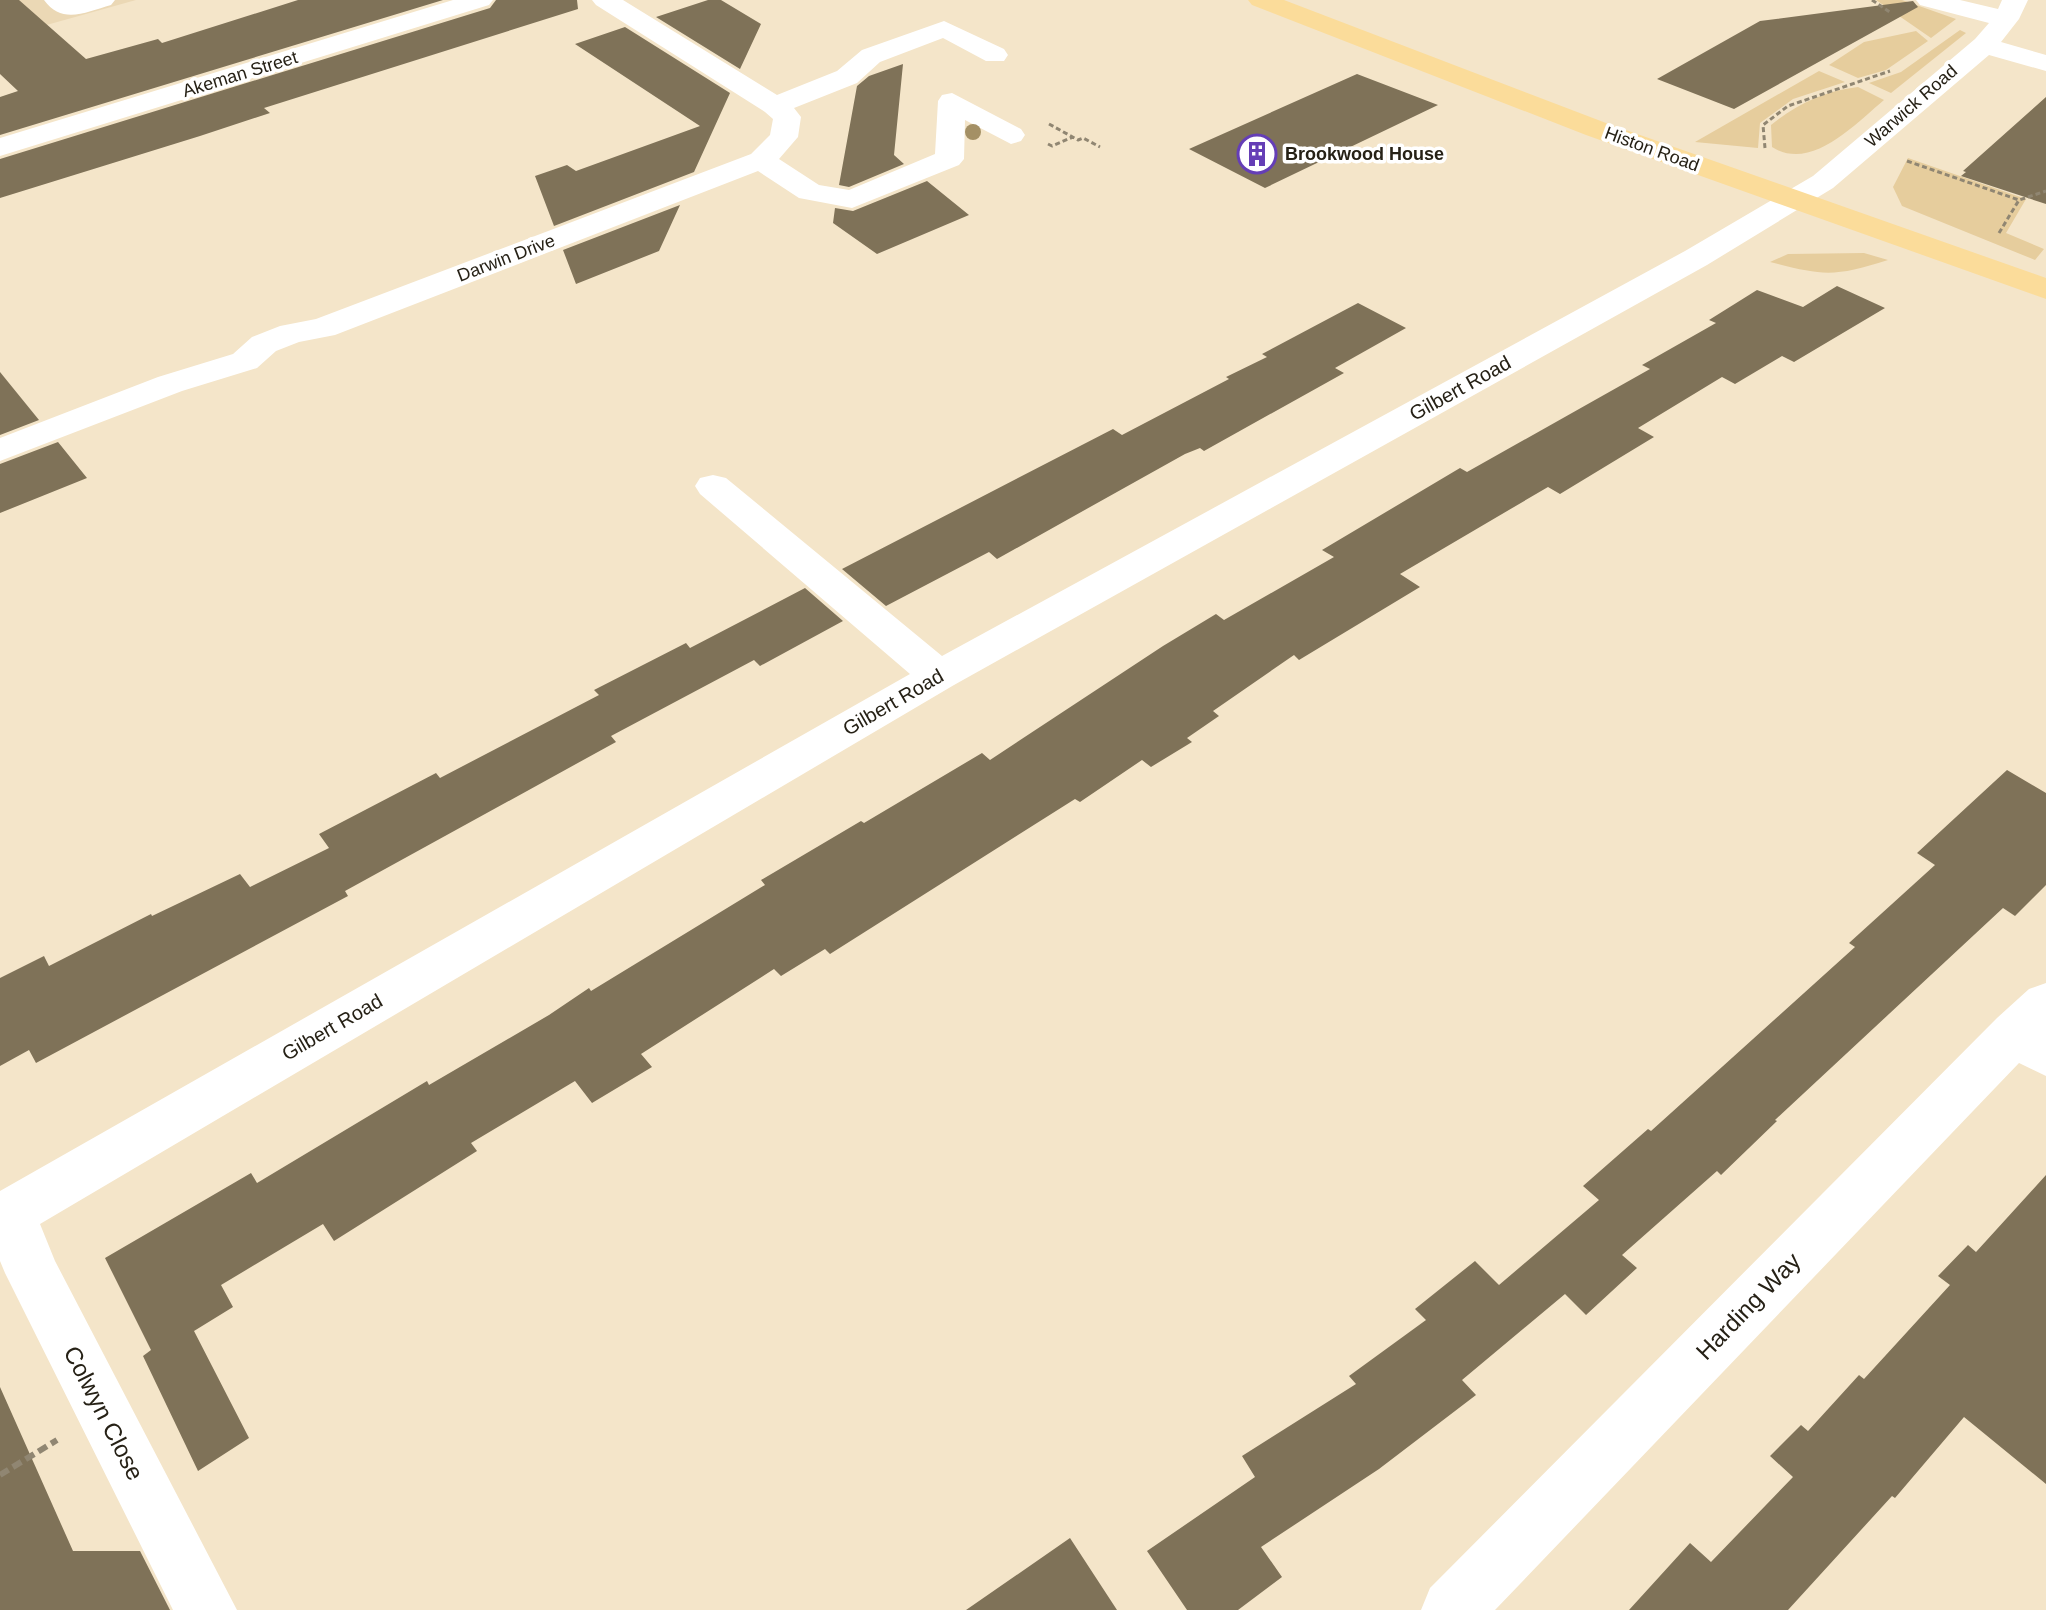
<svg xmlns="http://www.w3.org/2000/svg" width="2046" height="1610" font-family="Arial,sans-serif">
<rect width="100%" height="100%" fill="#f4e5c9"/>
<path fill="#ebd8b5" d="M0,0H136L0,38Z"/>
<path fill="#e6cd9d" d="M1876,0H1902L1956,19L1931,38Z
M1960,30L1966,33L1891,93L1869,83L1901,72Z
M1916,31L1928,41L1886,70L1858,78L1829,65L1864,42Z
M1819,71L1845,82L1793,99L1760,123L1758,148L1695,142Z
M1858,87L1884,100C1854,125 1811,172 1772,147L1771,125C1797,104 1824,91 1858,87Z
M1908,158L2026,199L2006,233L2044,249L2035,260L1902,206L1893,187Z
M1864,253L1888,260C1835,277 1823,276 1770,262L1788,254Z"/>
<path fill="#7f7258" d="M0,0H19L86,59L158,39L162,43L298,0H443L0,135V97L18,91L0,74Z
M496,0H577L578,9L264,108L270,113L200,136L0,198V159L490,8Z
M708,0H721L761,24L740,69L656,17Z
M1913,1L1918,7L1734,109L1657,79L1760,21Z
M625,27L730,93L694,172L554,226L535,176L567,165L576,171L700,126L575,44Z
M903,64L894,155L904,164L849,187L839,185L857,86L869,76Z
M1357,74L1438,105L1265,188L1189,149Z
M2046,97V204L1961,176L1966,172L1963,171Z
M927,181L969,215L877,254L833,223L835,208L853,211Z
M680,205L659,251L576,284L563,250Z
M1837,286L1885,308L1794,362L1782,356L1735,384L1722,377L1638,428L1654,437L1560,494L1548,487L1400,574L1420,587L1299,660L1294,655L1213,711L1219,716L1187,738L1192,742L1151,767L1142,760L1080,802L1075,799L830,954L825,949L781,976L774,969L641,1054L652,1067L592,1103L575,1081L471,1143L477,1151L334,1241L323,1224L221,1285L233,1307L194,1331L249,1438L198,1471L143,1356L151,1350L105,1258L251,1173L257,1183L427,1081L429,1085L549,1015L589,988L591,991L765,885L761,880L861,821L864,823L982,753L990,760L1163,646L1216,614L1224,620L1334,557L1322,550L1460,468L1467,472L1650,369L1642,365L1716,323L1709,320L1757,290L1803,307Z
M1358,303L1406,328L1335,368L1344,373L1204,451L1200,448L1185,454L997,559L989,552L886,606L842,569L1113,429L1122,435L1229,379L1226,377L1267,357L1262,354Z
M0,372L39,420L0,435Z
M58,442L87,478L0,513V464Z
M805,588L843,621L760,666L754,660L611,736L616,742L345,891L348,896L36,1063L29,1050L0,1066V978L44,956L49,966L151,914L152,916L240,874L250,887L329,848L319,834L436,773L440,778L599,695L594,690L686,643L690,648Z
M2007,770L2046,793V885L2015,916L2003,908L1775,1120L1777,1121L1721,1175L1717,1171L1622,1255L1637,1268L1586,1315L1565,1294L1462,1380L1476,1395L1379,1469L1261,1547L1282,1577L1238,1610H1187L1147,1551L1255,1477L1242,1456L1356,1384L1349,1376L1426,1320L1415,1309L1475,1261L1499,1285L1599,1200L1583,1186L1648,1129L1651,1131L1855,947L1849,943L1935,865L1917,853Z
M2046,1175V1484L1964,1417L1895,1498L1892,1496L1788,1610H1629L1690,1543L1711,1562L1793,1477L1770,1456L1801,1425L1808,1431L1859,1375L1864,1379L1950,1285L1938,1276L1968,1245L1976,1252Z
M0,1387L73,1551H140L170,1610H0Z
M1070,1538L1117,1610H966Z"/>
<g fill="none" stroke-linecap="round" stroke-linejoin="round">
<path stroke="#908672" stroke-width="3" stroke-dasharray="5 3" stroke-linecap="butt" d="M1872,0L1891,13
M1049,124L1078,140L1083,138L1100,147
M1048,144L1052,146L1073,137
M1765,148L1763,125L1788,106L1890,71
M1907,161L2019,200
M1999,233L2019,200L2046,191"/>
<path stroke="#908672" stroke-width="6" stroke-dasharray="10 5" stroke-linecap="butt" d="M0,1475L57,1440"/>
<path fill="#fff" fill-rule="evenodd" d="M44,0H115L111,5C86,12 62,25 44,0Z
M453,0H493L489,5L0,156V138Z
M592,0H623L777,95L837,71L862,50L944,21L1004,49L1008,55L1004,61H986L943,38L880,62L857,83L794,108L801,117L798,137L779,159L819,185L849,190L935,154L938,101L942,95L952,93L1021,129L1025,135L1021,141L1011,144L965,120L964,159L959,165L852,208L799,198L758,171L335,335L299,342L276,351L257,368L182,391L0,461V438L158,377L233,354L252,337L280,326L316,319L751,154L770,135L773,119L765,112L596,5Z
M1916,0H1960L1998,9L2002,0H2028L2019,19L2001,42L2046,55V71L1989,55L1833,188L1707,265L954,685L40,1224L55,1261L237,1610H173L5,1273L0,1261V1191L910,674L700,494L695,486L700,478L713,475L726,478L942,656L1685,251L1813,176L1975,39L1989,23L1920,5Z
M2046,983V1076L2019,1063L1495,1610H1421L1430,1588L1997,1018L2029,989Z"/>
<path fill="#fbdc9a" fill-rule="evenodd" d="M1248,0H1284L1606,123L2046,278V299L1586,135L1252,5Z"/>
</g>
<circle fill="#a49065" cx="973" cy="132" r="8"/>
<defs>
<symbol id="building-ring" viewBox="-11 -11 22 22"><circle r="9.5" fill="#fff" stroke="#653eb6" stroke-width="1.5"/><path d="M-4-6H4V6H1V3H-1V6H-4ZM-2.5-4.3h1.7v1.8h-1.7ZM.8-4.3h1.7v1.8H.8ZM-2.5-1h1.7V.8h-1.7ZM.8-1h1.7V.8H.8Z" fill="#653eb6"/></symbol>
</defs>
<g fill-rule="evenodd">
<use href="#building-ring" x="1235" y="132" width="44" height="44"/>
</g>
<g text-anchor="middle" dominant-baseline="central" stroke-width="7" stroke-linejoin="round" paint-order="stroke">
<g font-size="18" fill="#262116" stroke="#fff">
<text transform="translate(240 74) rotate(-17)">Akeman Street</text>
<text transform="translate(1911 106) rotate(-41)">Warwick Road</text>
<text transform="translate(1652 149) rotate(20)">Histon Road</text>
<text transform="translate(506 258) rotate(-21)">Darwin Drive</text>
</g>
<g font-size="18" font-weight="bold" fill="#262116" stroke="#fff" text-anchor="start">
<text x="1285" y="154">Brookwood House</text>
</g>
<g font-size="20" fill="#262116" stroke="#fff">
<text transform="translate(1460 388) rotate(-29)">Gilbert Road</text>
<text transform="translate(893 702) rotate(-30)">Gilbert Road</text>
<text transform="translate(332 1027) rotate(-30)">Gilbert Road</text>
</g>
<g font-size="24" fill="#262116" stroke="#fff">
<text transform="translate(1748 1306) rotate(-46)">Harding Way</text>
<text transform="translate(104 1413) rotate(63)">Colwyn Close</text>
</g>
</g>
</svg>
